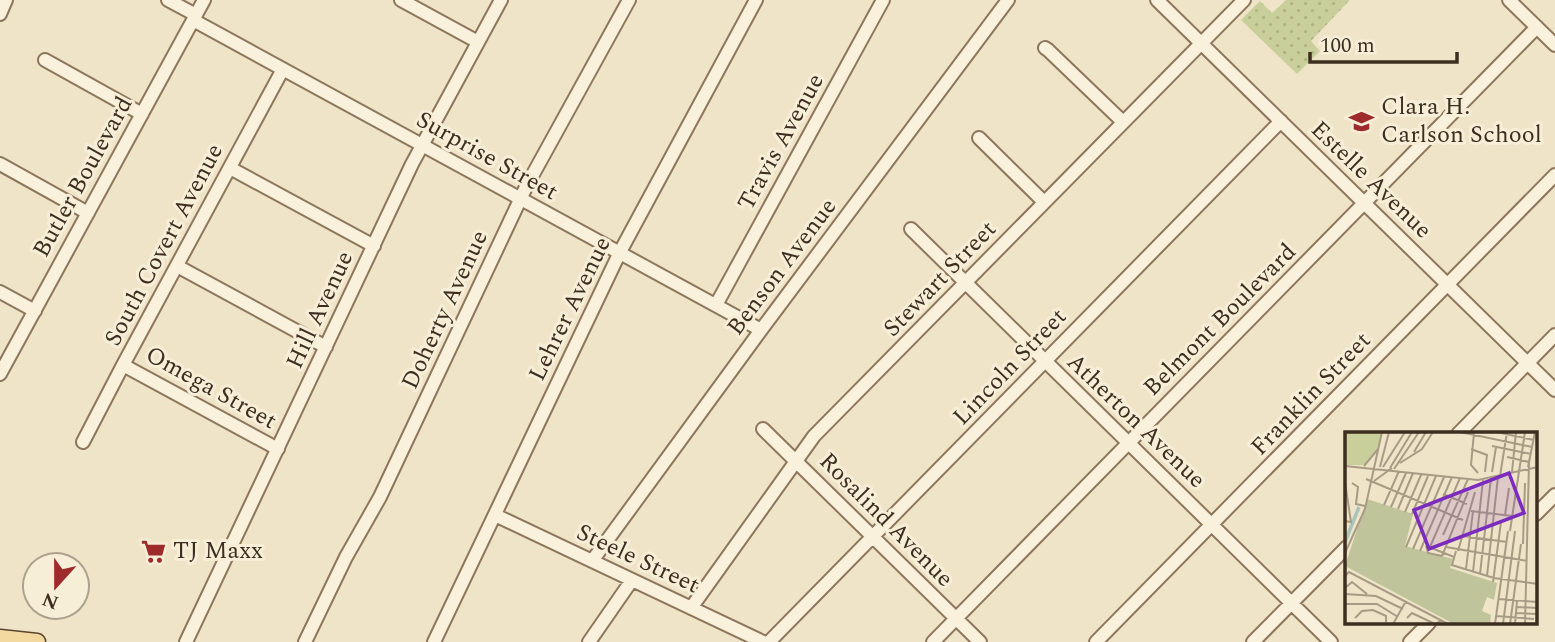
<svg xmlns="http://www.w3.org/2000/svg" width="1555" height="642" font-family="Spectral,serif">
<defs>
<pattern id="grass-dots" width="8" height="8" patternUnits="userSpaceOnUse" patternTransform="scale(1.75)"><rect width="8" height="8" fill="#c9cf9b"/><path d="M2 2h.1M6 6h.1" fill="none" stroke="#aeb285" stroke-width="1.8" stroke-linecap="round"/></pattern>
</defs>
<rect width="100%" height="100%" fill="#f0e4c8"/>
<path fill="url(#grass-dots)" d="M1286,0H1350L1311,41L1320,51L1297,74L1241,20L1260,1L1272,13Z"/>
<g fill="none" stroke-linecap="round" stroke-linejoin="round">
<defs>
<path id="minor" d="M168,0L196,15
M401,0L478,42
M1157,0L1555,390
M1509,0L1555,45
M0,14L6,0
M193,20L761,330
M1045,48L1048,50L1123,122
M45,60L142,114
M979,138L1044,202
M0,164L88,213
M230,168L374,246
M911,229L1331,642
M177,266L326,347
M0,292L35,311
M716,305L883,0
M123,365L278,449
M0,374L204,0
M763,429L980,642
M1458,434L1555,335
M83,442L123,365L283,69
M1536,514L1555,495
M495,515L763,642
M592,561L761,330L1008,0
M691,608L814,436L1244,0
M186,642L412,164L501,0
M305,642L346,557L380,497L526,187L629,0
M434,642L620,252L756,0
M589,642L632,580
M769,642L1281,121
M933,642L1537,27
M1096,642L1555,175
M1253,642L1347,547
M1410,642L1429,623"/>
<path id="major" d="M0,638L37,642"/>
</defs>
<use href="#minor" stroke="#8d765c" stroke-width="16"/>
<use href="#major" stroke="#5b4430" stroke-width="19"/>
<use href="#minor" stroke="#faf1dc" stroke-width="12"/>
<use href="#major" stroke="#f3d9a0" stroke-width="16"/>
</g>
<defs>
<symbol id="school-bare" viewBox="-9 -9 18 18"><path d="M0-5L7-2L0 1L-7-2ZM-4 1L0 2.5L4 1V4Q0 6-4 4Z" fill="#9e2a2b" stroke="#f7eed8" stroke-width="2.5" paint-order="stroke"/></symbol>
<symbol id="supermarket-bare" viewBox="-9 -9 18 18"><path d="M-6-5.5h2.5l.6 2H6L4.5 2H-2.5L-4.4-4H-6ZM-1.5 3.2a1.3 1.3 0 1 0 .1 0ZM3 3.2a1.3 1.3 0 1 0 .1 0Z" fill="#9e2a2b" stroke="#f7eed8" stroke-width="2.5" paint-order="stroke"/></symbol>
</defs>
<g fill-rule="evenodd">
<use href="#school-bare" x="1344" y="104" width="35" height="35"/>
<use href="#supermarket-bare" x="136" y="534" width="35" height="35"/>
</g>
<g text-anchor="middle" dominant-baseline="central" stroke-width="6" stroke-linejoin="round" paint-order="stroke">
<g font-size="24" fill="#3d2e20" stroke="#f7eed8" text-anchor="start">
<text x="1381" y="107">Clara H.<tspan x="1381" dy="28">Carlson School</tspan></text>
<text x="173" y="551">TJ Maxx</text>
</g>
<g font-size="24" fill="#3d2e20" stroke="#f7eed8">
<text transform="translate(781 142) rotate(-61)">Travis Avenue</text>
<text transform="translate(487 156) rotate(29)">Surprise Street</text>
<text transform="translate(83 177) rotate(-61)">Butler Boulevard</text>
<text transform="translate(1371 180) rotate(44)">Estelle Avenue</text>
<text transform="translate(164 245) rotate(-62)">South Covert Avenue</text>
<text transform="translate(782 267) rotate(-53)">Benson Avenue</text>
<text transform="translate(940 279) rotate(-46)">Stewart Street</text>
<text transform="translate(570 309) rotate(-64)">Lehrer Avenue</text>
<text transform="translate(320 310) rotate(-65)">Hill Avenue</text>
<text transform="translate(445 310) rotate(-65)">Doherty Avenue</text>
<text transform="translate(1220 320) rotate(-45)">Belmont Boulevard</text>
<text transform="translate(1010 367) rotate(-46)">Lincoln Street</text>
<text transform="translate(211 388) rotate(29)">Omega Street</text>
<text transform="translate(1311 394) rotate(-46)">Franklin Street</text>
<text transform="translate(1136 421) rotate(44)">Atherton Avenue</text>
<text transform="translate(886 520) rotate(45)">Rosalind Avenue</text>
<text transform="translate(638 559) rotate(25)">Steele Street</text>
</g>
</g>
<g transform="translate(1345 432)">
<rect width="192" height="192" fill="#f0e4c8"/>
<path d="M22,67L68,82L60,114L108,127L105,136L152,151L149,168L142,165L137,179L146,183L145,192H109L0,134Z" fill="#bfc49a"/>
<path d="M0,0H37L33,15L19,33H0Z" fill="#c9cf9b"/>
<path fill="none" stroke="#a9c4bc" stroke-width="3.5" d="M0,110L14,75"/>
<path fill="none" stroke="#a89b85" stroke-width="2" d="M115,0L187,15M151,0L189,8M129,1L126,33L133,41M147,14L186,22M126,17L142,23L140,40M69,20L81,0M162,25L184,30M55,31L77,17L88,0M0,34L133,48L193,35M19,34L33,17M35,35L44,0M38,35L60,0M183,35L190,0M45,36L67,0M49,37L74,0M147,40L151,15M167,40L171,0M155,44L162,0M21,47L118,88M29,49L47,36M0,50L6,90L0,89M7,51L13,55L11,72L20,74M98,62L122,72M39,73L54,39M46,75L61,41M53,77L68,41M126,79L167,84M60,80L76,43M67,82L83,44M160,83L164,56M165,99L180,0M98,103L123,47M118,104L162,110M178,112L180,51M81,114L83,121L97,124M61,115L91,44M84,115L109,125M85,115L115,46M101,115L182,129M68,117L99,45M75,119L107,45M111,119L107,133L149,146L193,152M113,119L130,60M0,121L20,77L37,0M97,124L123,60M121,137L128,79M128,140L138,48M135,142L146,46M0,144L4,140L103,192M142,144L153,45M148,150L156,90M0,156L7,150L22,162M0,162L31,164L58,177M154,167L193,170M0,172H32L53,185M171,175L193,176M171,181L192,182M151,184L189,187M10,186L17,179L28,178L41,184V190M62,186L67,181L90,192L97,188M48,192L61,169M150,192L163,99M158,192L170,99M165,192L176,112M170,192L172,169M180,192L184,31"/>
<path fill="#7b2cbf" fill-opacity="0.15" stroke="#7b2cbf" stroke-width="3.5" d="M164,41L179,81L84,117L69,78Z"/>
<rect width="192" height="192" fill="none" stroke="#3d2e20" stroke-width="3.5"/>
</g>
<g transform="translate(56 586) rotate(201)"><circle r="33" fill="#f7eed8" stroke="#ada18e" stroke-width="2"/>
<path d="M0-5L12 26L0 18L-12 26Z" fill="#9e2a2b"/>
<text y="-10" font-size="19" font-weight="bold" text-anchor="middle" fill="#3d2e20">N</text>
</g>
<path d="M1310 52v10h147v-10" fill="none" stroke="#3d2e20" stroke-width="3.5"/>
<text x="1320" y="52" font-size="21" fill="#3d2e20" stroke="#f7eed8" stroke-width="5" paint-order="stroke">100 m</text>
</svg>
